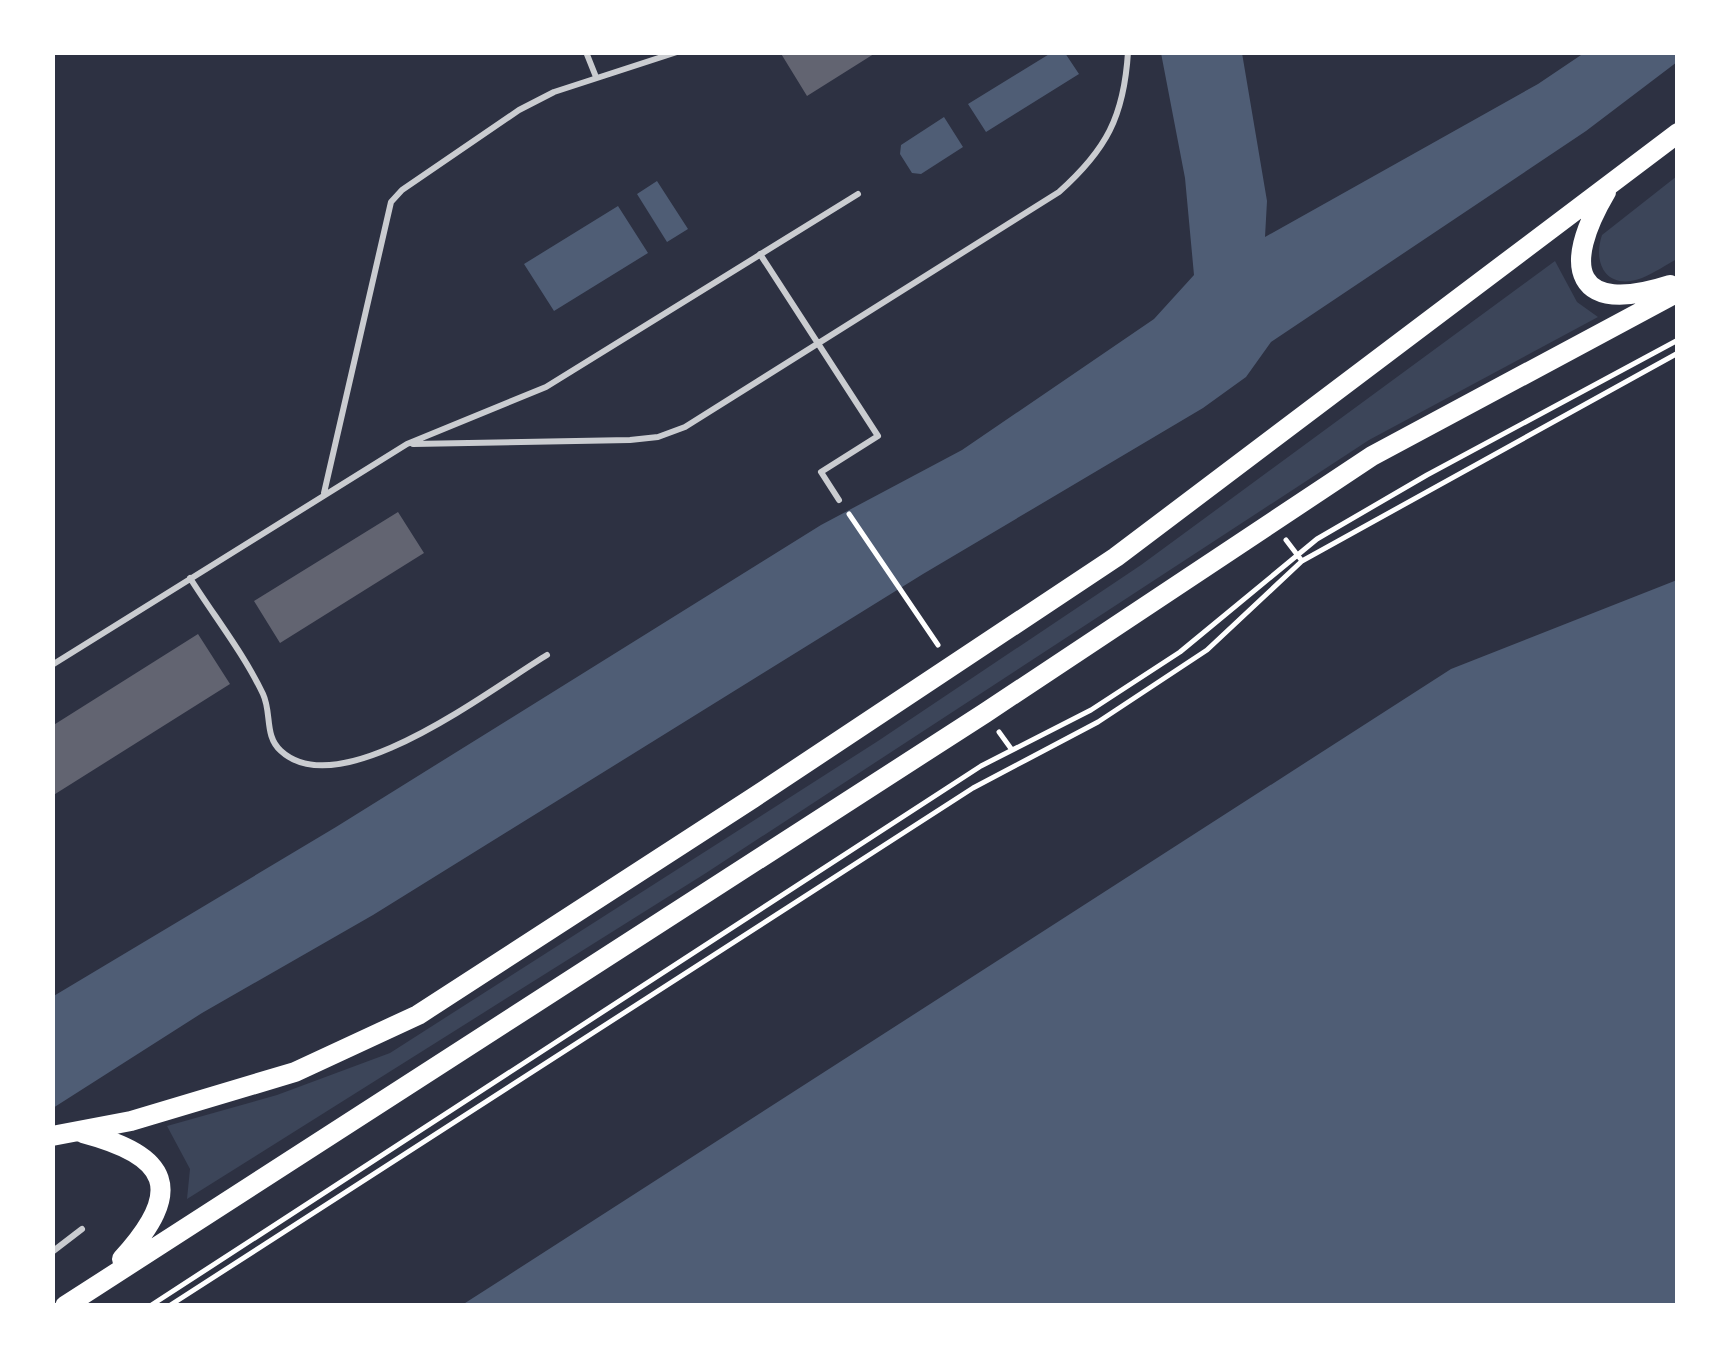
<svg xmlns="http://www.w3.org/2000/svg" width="1730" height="1358" font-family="Manrope,sans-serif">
<rect width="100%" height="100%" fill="#2d3142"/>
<path fill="#3c4559" d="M1677,176V259C1666,265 1654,273 1642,278C1608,291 1592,265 1602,235Z
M1555,261L1577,302L1598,317L1369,440L706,873L187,1199L190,1169L167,1126L277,1095L390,1053L878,741L1141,565Z"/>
<path fill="#4f5d75" d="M1051,53H1065L1079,74L986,132L968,104Z
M1161,53H1242L1267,201L1265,237L1538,84L1584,53H1677V62L1586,131L1271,342L1246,377L1203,408L923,574L373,915L202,1013L53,1108L52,997L336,827L821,525L962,450L1154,319L1194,275L1185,178Z
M944,117L963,147L921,174L912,173L900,154L901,145Z
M657,181L688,229L667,242L637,194Z
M618,206L648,253L554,311L524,264Z
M1677,580V1305H462L1451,669Z"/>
<path fill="#626471" d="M780,52H877L807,96Z
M398,512L424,553L280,643L254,601Z
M198,634L230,684L52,796V726Z"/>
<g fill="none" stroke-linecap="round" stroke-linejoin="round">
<path stroke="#fff" stroke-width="5" d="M849,514L938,645
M1286,540L1302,561
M999,732L1012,750
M150,1306L981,766L1091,710L1180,652L1317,539L1427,475L1678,340
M169,1306L973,788L1098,722L1207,650L1302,561L1678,353"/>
<path stroke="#caccd0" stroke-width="6" d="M586,52L596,77
M760,254L878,436L821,472L839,500
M413,444L630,440L658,437L685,427L1059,192C1106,150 1124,117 1128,52
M324,493L391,202L402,190L519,110L554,92L677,52
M190,578C214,616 244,654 263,694C272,713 264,736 281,751C341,806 492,688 547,655
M52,665L407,444L546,387L858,194
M52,1252L82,1229"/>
<path stroke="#fff" stroke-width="20" d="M1606,192C1561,268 1574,316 1670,285
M83,1133C170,1156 185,1190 122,1259
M52,1136L131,1121L295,1072L418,1015L753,798L1116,557L1678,133
M65,1306L985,713L1372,456L1678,292"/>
</g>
<rect width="1730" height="1358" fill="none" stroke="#ffffff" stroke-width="110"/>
</svg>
